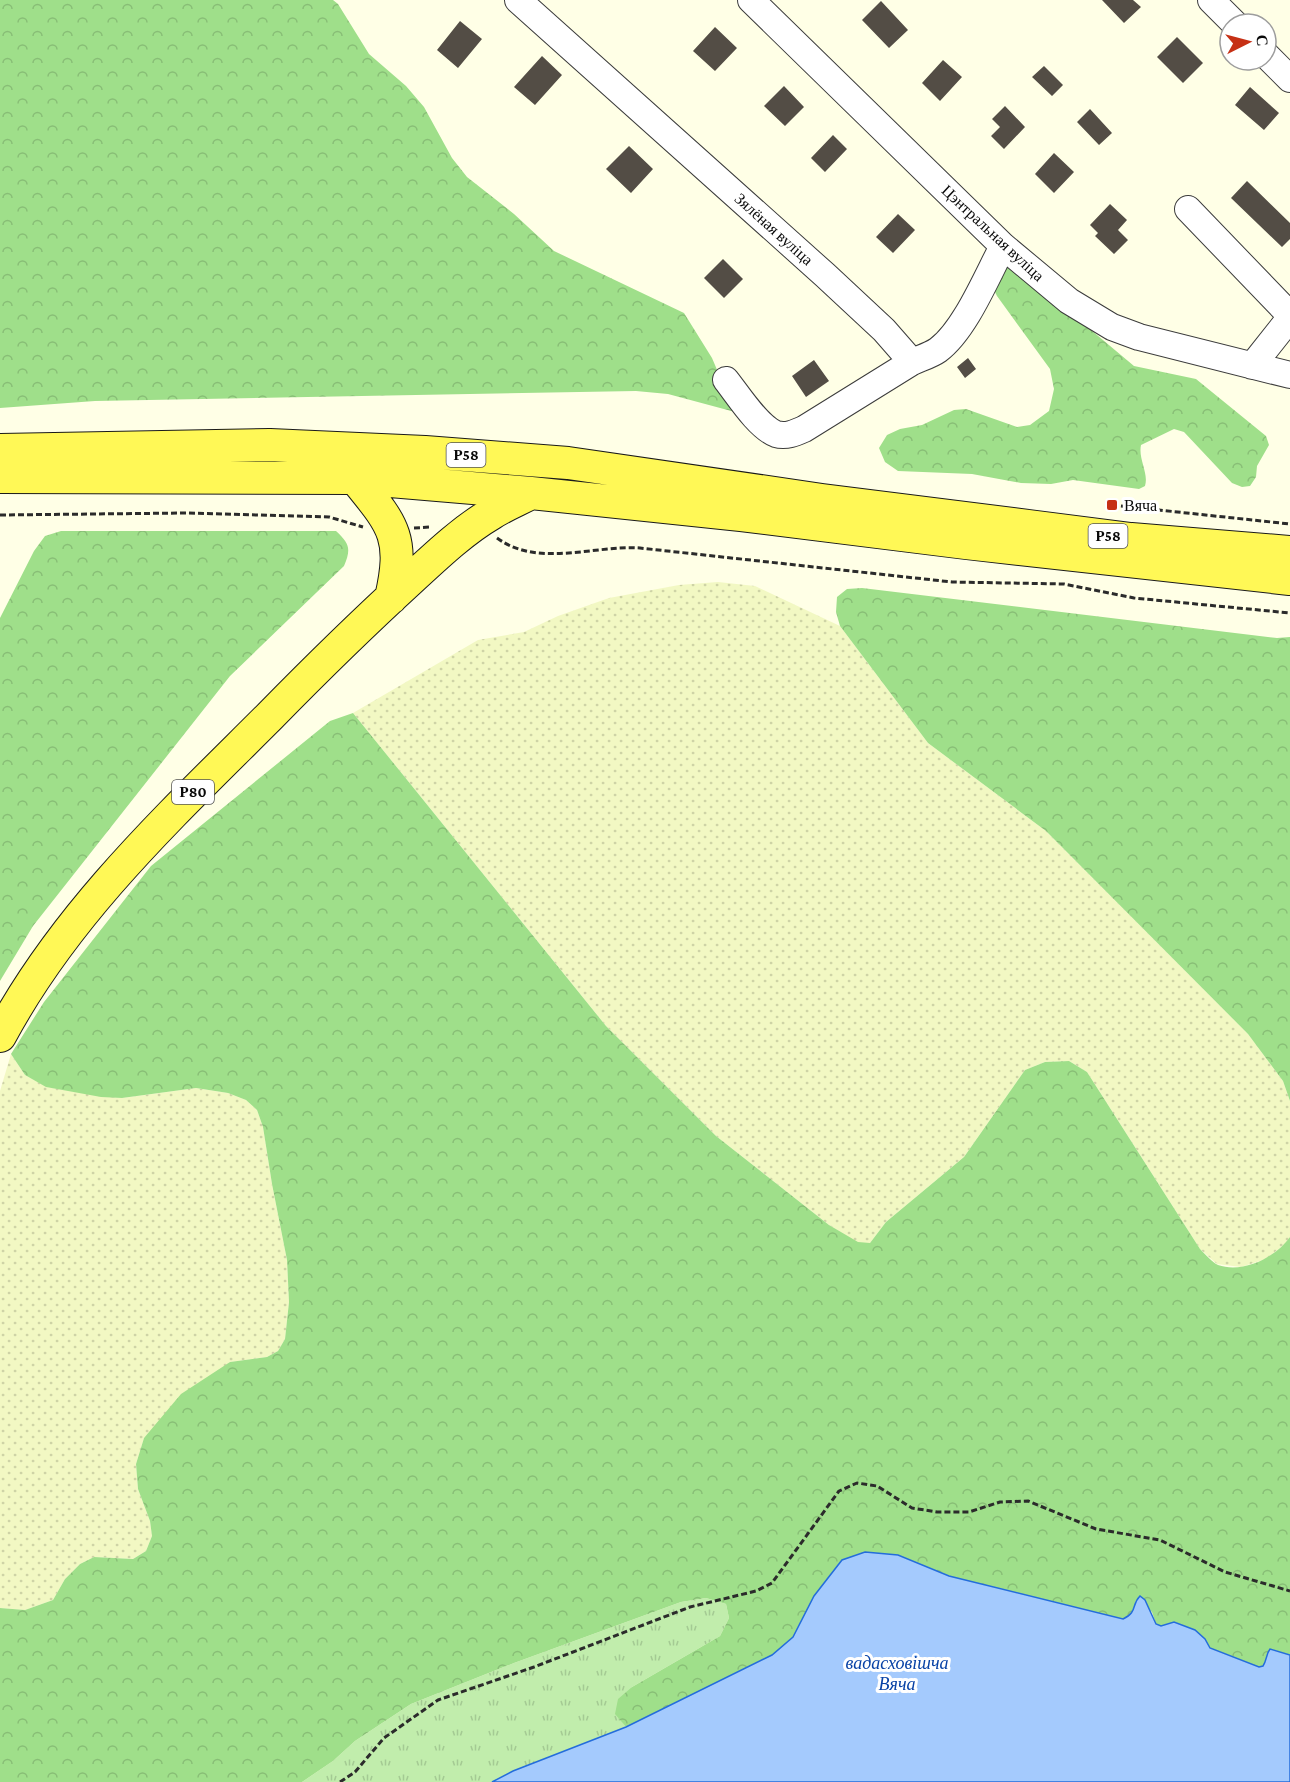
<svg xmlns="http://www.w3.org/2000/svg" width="1290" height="1782" font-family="'Crimson Pro',serif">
<defs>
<pattern id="farmland-dots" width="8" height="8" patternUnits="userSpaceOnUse" patternTransform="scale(1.5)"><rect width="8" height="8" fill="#f2f8c3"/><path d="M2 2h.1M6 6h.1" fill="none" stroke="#ced3a6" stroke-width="1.8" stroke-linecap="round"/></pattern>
<pattern id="grass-tufts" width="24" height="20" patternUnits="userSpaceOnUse" patternTransform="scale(1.5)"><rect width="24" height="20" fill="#c1edac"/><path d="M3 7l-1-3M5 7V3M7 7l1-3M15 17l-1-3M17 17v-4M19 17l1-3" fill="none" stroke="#a4ca93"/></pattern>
<pattern id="forest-crowns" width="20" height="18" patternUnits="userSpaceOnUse" patternTransform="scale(1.5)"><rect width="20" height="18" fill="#9fdf8a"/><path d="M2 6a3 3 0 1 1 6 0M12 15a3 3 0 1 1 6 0" fill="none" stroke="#88be76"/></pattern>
</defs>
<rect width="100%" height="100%" fill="#ffffe6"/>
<path fill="url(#farmland-dots)" d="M718,582L755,586L840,626L928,743L1046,831L1248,1034L1283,1081L1290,1101V1237L1285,1244L1266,1259L1241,1267L1217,1264L1200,1249L1087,1072L1069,1061L1045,1062L1025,1070L964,1157L886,1222L870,1243H858L829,1225L716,1136L606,1026L353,713L478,640L524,632L558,616L609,598L679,585Z
M11,1054L25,1075L47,1087L101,1096L122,1098L196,1088L228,1093L246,1100L257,1110L263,1127L272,1184L287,1260L289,1302L285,1339L278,1351L267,1357L230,1362L144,1438L136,1464L138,1489L150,1521L152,1536L146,1551L133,1559L94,1557L80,1564L65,1579L53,1600L25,1610L0,1608V1091Z"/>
<path fill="url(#grass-tufts)" d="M706,1598L726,1604L729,1618L720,1636L632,1687L616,1714L626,1727L513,1771L492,1782H302L333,1761L355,1741L411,1704L514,1663L681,1602Z"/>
<path fill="url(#forest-crowns)" d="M0,0H333L338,4L369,54L406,86L424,107L452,158L467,177L514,214L554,251L684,313L712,358L735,412L668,394L636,391L95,401L0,408Z
M1007,267L1017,268L1134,366L1196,379L1266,436L1269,445L1257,466L1256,477L1250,486L1242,487L1232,483L1184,432L1174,429L1141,445C1138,459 1149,473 1145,486L1139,489L1073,480L1051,484L1021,483L972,474L898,471L885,462L879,448L887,435L900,429L922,425L954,410L966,409L1017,427L1030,425L1049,411L1054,389L1050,369L997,296L993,288Z
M61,531H336C350,544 351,549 344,566L230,676L33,926L0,981V618L34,551L45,536Z
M862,588L1277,638L1290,637V1101L1283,1081L1248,1034L1046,831L928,743L840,626L836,612L837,597L847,589Z
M353,713L606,1026L716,1136L829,1225L858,1242L870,1243L886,1222L964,1157L1025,1070L1045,1062L1069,1061L1087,1072L1200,1249C1205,1254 1212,1262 1218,1265C1243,1274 1276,1257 1290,1237V1655L1271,1649C1266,1654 1267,1660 1263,1666L1259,1667L1210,1648C1201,1633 1191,1628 1174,1622L1161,1627L1156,1624L1152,1612L1136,1600C1135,1611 1133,1615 1123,1619L949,1576L898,1555L814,1596L793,1637L772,1655L626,1727L615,1714L618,1699L632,1687L720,1636L729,1618L726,1604L706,1598L681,1602L514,1663L411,1704L355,1741L333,1761L302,1782H0V1608L25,1610L53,1600L65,1579L80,1564L94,1557L133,1559L146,1551L152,1536L150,1521L138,1489L136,1464L144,1438L181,1394L230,1362L267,1357L278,1351L285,1339L289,1302L287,1260L272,1184L263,1127L257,1110L246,1100L228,1093L196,1088L122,1098L101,1097L46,1087L25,1075L11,1054L44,1002L151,866L330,721Z"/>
<path fill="#a4cafd" stroke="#246ddb" stroke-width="1.5" d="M865,1552L898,1555L949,1576L1123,1619C1138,1612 1131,1605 1140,1596L1145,1600L1156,1624L1161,1626L1174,1622L1195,1630L1205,1639L1210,1648L1259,1667L1263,1666C1267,1660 1266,1654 1270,1649L1290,1655V1782H492L513,1771L626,1727L772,1655L793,1637L814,1596L842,1560Z"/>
<path fill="#534d45" d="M1102,0H1133L1141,7L1124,23Z
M881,1L908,30L889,48L862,20Z
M460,21L482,39L458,68L437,50Z
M715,27L737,48L715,71L693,51Z
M1177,37L1203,63L1183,83L1157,57Z
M542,56L562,75L535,105L514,87Z
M943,60L962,77L940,101L922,83Z
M1044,66L1063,85L1052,96L1032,77Z
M784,86L804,107L785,126L764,106Z
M1250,87L1279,113L1264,130L1235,105Z
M1005,106L1025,127L1004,149L991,136L1000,127L992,119Z
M1090,109L1112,133L1099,145L1077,122Z
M833,135L847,149L825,172L811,158Z
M629,146L653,169L631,193L606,169Z
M1054,153L1074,172L1054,193L1035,174Z
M1247,181L1290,223V239L1282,247L1231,198Z
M1110,204L1127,220L1118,230L1128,240L1114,254L1095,236L1098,233L1090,225Z
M898,214L915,230L893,253L876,237Z
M723,259L743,279L724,298L704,278Z
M968,358L976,369L965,378L957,367Z
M814,360L829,381L806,397L792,376Z"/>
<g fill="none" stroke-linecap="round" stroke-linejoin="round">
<defs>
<path id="minor" d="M518,0L825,275L884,330L912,362C921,358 931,355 938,350C965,330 987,276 1003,246
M751,0L1003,246L1069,301L1112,327L1139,337L1290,375
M1211,0L1235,24
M1266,55L1290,79
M1188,209L1290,315
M1252,366L1290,318
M726,380C738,395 758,427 776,434C786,437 795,433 804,429L912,362"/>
<path id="major" d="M0,450L270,445L425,452L568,463L822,500L1131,539L1290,552
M0,477L355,478L531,493L741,515L966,543L1290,579
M355,478C393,525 405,536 391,598
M0,1036C67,911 171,815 270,716C316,669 362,624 410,580C435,557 462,531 491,514C503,506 518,500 531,493"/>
</defs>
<use href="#minor" stroke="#3c3c3c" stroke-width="28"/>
<use href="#major" stroke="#1a1a1a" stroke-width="34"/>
<path stroke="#2b2b2b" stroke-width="3" stroke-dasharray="6 3" stroke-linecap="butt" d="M1112,505L1290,524
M0,515L186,513L329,517L363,527
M414,528L431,527
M497,538C538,568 594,545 640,548L952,582L1064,584L1134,598L1290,613
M340,1782L355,1772L384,1738L438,1700L534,1667L690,1607L756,1591L772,1583L839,1491L857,1483L877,1486L912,1508L937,1512H969L1000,1502L1028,1501L1096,1529L1160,1540L1225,1572L1290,1591"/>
<use href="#minor" stroke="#fff" stroke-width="26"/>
<use href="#major" stroke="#fff856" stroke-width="32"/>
</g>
<rect fill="#c63015" stroke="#fff" stroke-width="2" x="1106" y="499" width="12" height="12" rx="3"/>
<g text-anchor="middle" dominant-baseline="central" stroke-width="6" stroke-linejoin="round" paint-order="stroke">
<g fill="#fff" stroke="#535353" stroke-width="1.5">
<rect x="446.5" y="443" width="39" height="24" rx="4.5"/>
<rect x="1088.5" y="524" width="39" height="24" rx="4.5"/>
<rect x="172" y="780" width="42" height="24" rx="4.5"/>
</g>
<g font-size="15" font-weight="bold" fill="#090909">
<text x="466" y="455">Р58</text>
<text x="1108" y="536">Р58</text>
<text x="193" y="792">Р80</text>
</g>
<g font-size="16" fill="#090909" stroke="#fff">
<text transform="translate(774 229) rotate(42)">Зялёная вуліца</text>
<text transform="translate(993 233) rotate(43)">Цэнтральная вуліца</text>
</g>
<g font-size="16" fill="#090909" stroke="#fff" text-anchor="start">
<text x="1124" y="505">Вяча</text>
</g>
<g font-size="18" font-style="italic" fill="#0842a6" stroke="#fff">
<text x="897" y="1663">вадасховішча<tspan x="897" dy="21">Вяча</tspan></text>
</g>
</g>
<g transform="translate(1248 42) rotate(84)"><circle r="28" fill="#ffffff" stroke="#9d9d9d" stroke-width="1.5"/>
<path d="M0-4.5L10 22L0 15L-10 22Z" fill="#c63015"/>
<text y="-9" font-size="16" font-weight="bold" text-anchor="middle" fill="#090909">С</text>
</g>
</svg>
